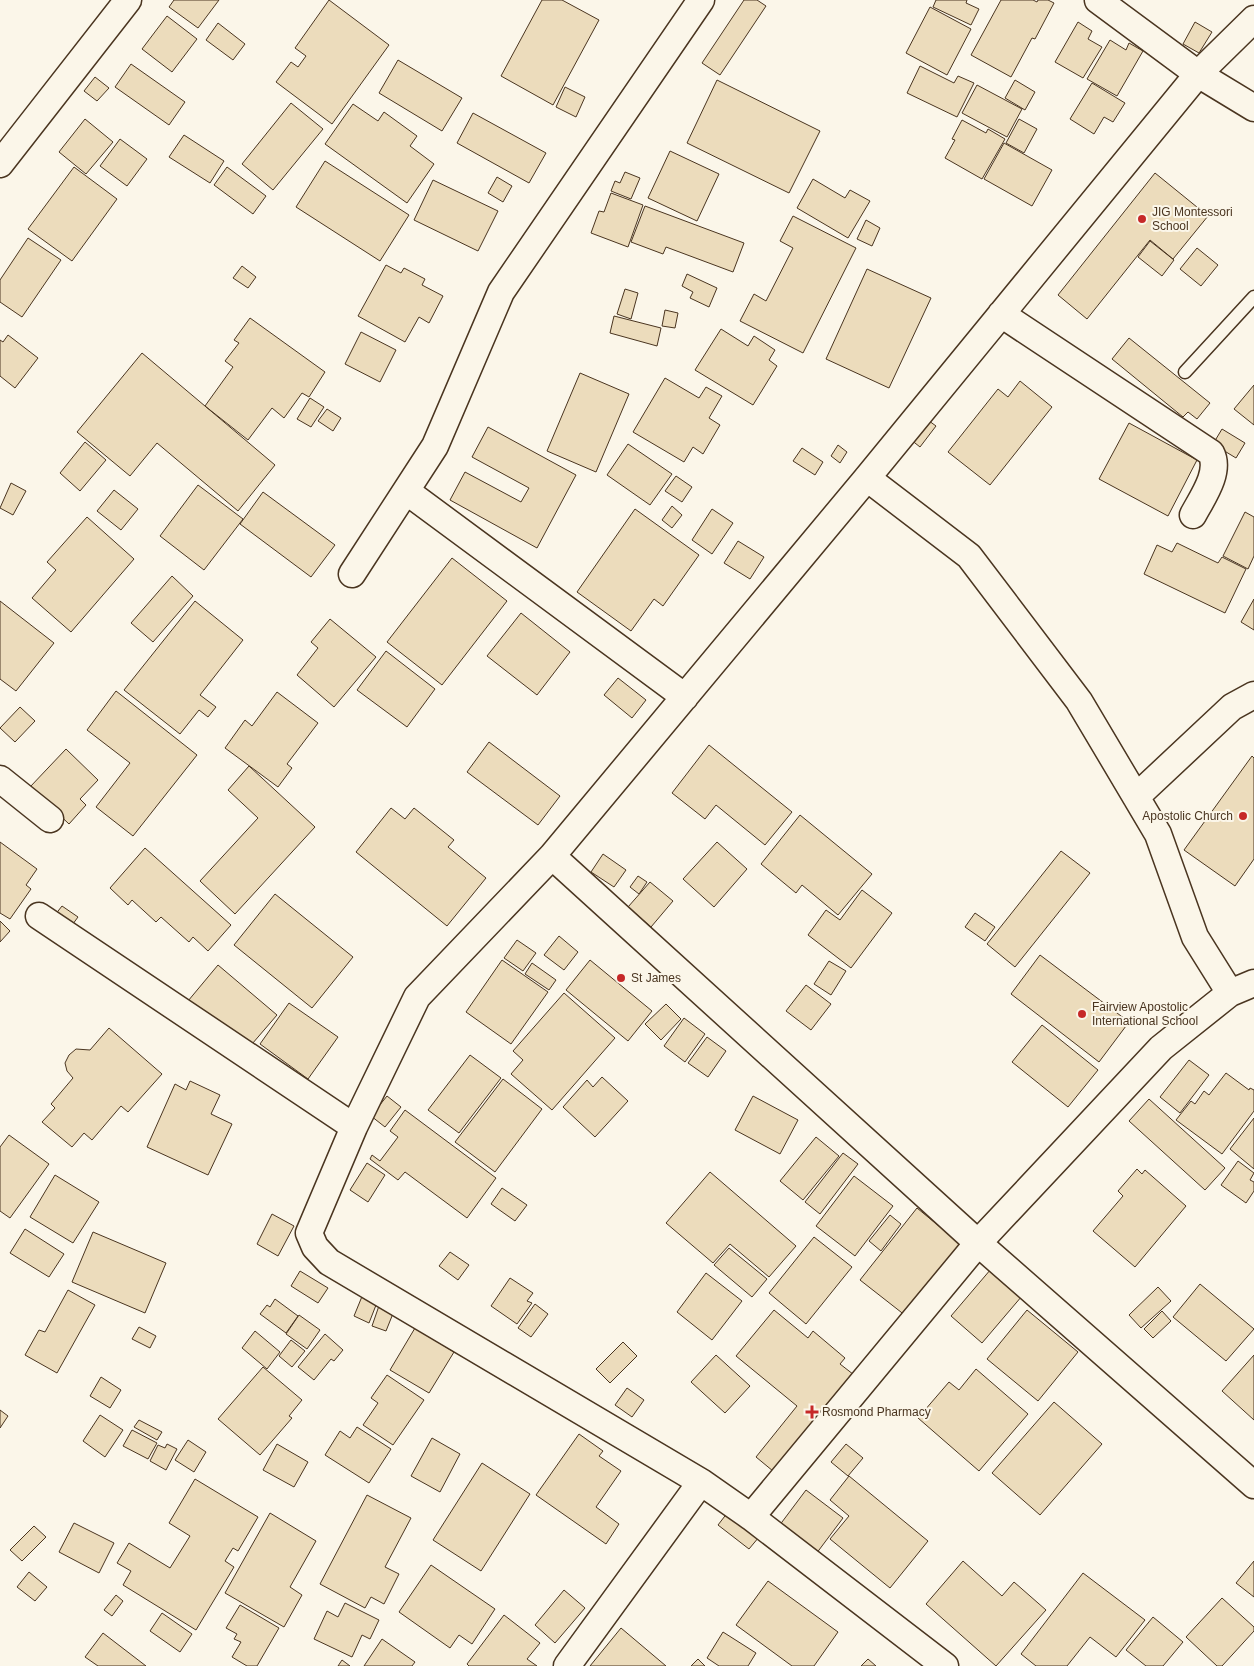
<svg xmlns="http://www.w3.org/2000/svg" width="1254" height="1666" font-family="Arial,sans-serif">
<rect width="100%" height="100%" fill="#fbf6e9"/>
<path fill="#ecdcbc" stroke="#4a3520" d="M174,0H219L198,28L169,7Z
M329,0L389,45L332,124L276,82L291,62L298,67L306,56L295,48Z
M542,0H562L599,20L553,105L501,76Z
M744,0H757L766,6L720,75L702,63Z
M936,0H967L966,3L979,9L971,25L933,7Z
M1001,0H1033L1037,2L1038,0H1048L1054,3L1035,39L1032,38L1011,77L971,55Z
M930,7L971,29L947,75L906,53Z
M167,16L197,39L172,72L142,49Z
M1078,22L1092,31L1088,39L1102,47L1083,78L1055,62Z
M1195,22L1212,32L1199,53L1183,44Z
M218,23L245,44L233,60L206,40Z
M1110,40L1126,50L1129,43L1143,51L1117,96L1087,79Z
M398,60L462,98L442,131L379,93Z
M131,64L185,102L169,125L115,87Z
M920,66L954,83L958,76L974,83L957,117L907,93Z
M95,77L109,88L97,101L84,91Z
M717,80L820,131L789,193L687,143Z
M1015,80L1035,92L1025,110L1005,98Z
M1092,83L1125,103L1113,122L1104,117L1094,134L1070,119Z
M977,85L1022,109L1007,137L962,113Z
M565,87L585,97L576,117L556,107Z
M291,103L323,129L273,190L242,164Z
M353,104L378,121L384,112L417,136L410,146L434,164L407,203L325,144Z
M473,113L546,153L529,183L457,143Z
M85,119L113,142L86,174L59,152Z
M1019,119L1037,129L1024,153L1006,143Z
M962,120L986,133L988,129L1005,139L982,179L945,158L955,140L952,139Z
M184,135L224,161L210,183L169,157Z
M120,139L147,159L127,186L100,166Z
M1004,143L1052,170L1032,206L984,179Z
M670,151L719,174L697,221L648,198Z
M325,161L409,215L380,261L296,207Z
M74,167L117,199L72,261L28,229Z
M227,167L266,196L253,214L214,185Z
M625,172L640,178L631,199L611,191L615,181L620,183Z
M1155,173L1208,216L1173,259L1150,240L1087,319L1058,295Z
M497,177L512,186L503,202L488,193Z
M813,179L845,198L850,190L870,201L848,238L797,208Z
M433,180L498,211L478,251L414,220Z
M611,193L643,205L628,247L591,233L599,211L604,212Z
M645,206L744,243L733,272L666,247L663,254L631,242Z
M793,216L856,248L803,353L740,321L754,294L766,301L793,248L780,241Z
M866,220L880,228L872,246L857,239Z
M28,238L61,260L22,317L0,302V280Z
M1150,241L1174,260L1162,276L1138,257Z
M1197,248L1218,265L1201,286L1180,269Z
M386,265L401,273L404,268L425,279L422,285L443,296L429,323L419,317L405,342L358,316Z
M242,266L256,277L248,288L233,278Z
M867,269L931,298L889,388L826,359Z
M687,274L717,288L709,307L690,298L693,292L682,286Z
M625,289L638,293L631,319L617,314Z
M665,310L678,313L675,328L662,326Z
M614,316L661,328L657,346L610,333Z
M250,318L325,372L309,397L302,393L284,418L272,408L248,440L205,406L233,367L225,361L239,343L234,340Z
M721,329L748,346L754,336L775,350L769,360L777,366L753,405L695,370Z
M361,332L396,350L380,382L345,364Z
M8,335L38,358L15,388L0,376V340L3,342Z
M1129,338L1210,403L1197,419L1188,412L1183,417L1112,359Z
M142,353L275,465L238,511L157,443L130,476L77,432Z
M580,373L629,394L596,472L547,451Z
M665,378L699,398L706,387L722,396L709,418L720,425L703,454L693,447L684,462L633,432Z
M1020,381L1052,407L990,485L948,452L998,389L1008,397Z
M1254,385V425L1234,409Z
M310,398L324,407L311,427L297,419Z
M327,409L341,418L333,431L318,421Z
M925,418L936,426L920,447L910,439Z
M1129,423L1197,460L1168,516L1099,479Z
M488,427L576,475L537,548L450,500L465,472L521,502L529,488L472,457Z
M1222,429L1245,443L1236,458L1213,444Z
M85,442L106,460L80,491L60,473Z
M628,444L672,474L650,505L607,475Z
M838,445L847,452L840,463L831,456Z
M802,448L823,462L815,475L793,461Z
M676,476L692,487L682,502L665,491Z
M11,483L26,491L13,515L0,508Z
M198,485L243,519L204,570L160,536Z
M114,490L138,509L121,530L97,511Z
M263,492L335,545L311,577L240,524Z
M672,506L682,515L672,528L662,520Z
M635,509L699,555L663,606L654,599L631,631L577,592Z
M712,509L733,523L712,554L692,540Z
M1245,512L1254,517V556L1248,569L1223,556Z
M87,517L134,559L71,632L32,598L56,570L47,562Z
M738,541L764,557L750,579L724,563Z
M1177,543L1218,563L1222,557L1246,569L1225,613L1144,574L1157,545L1172,552Z
M452,558L507,601L442,685L387,642Z
M172,576L193,596L153,642L131,623Z
M1254,599V630L1241,622Z
M0,601L54,643L16,691L0,679Z
M195,601L243,640L200,695L216,707L208,717L199,710L180,734L124,690Z
M521,613L570,652L537,695L487,656Z
M330,619L376,657L334,707L297,675L318,648L311,642Z
M386,651L435,689L407,727L357,690Z
M618,678L646,700L632,718L604,695Z
M116,691L197,755L133,836L96,807L130,763L87,730Z
M277,692L318,723L287,764L292,768L278,787L225,748L245,720L252,726Z
M20,707L35,721L15,742L0,728Z
M489,742L560,796L538,825L467,772Z
M709,745L792,812L765,845L716,805L705,819L672,793Z
M66,749L98,780L80,799L86,805L69,824L30,787Z
M1252,756L1254,758V859L1235,886L1184,850Z
M249,766L315,827L235,914L200,881L258,818L228,790Z
M391,808L405,819L414,808L454,840L448,847L486,878L447,926L356,852Z
M800,815L872,874L838,915L802,885L796,893L761,864Z
M0,842L37,869L26,885L31,889L10,919L0,913Z
M717,842L747,869L714,907L683,879Z
M145,848L231,925L208,951L193,937L189,942L161,917L156,922L132,900L128,905L110,888Z
M1061,851L1090,873L1015,967L987,944Z
M603,854L626,870L614,887L591,872Z
M638,876L647,882L639,894L630,887Z
M650,882L673,901L651,927L628,907Z
M862,890L892,913L851,968L808,935L826,910L840,920Z
M275,894L353,957L312,1008L234,945Z
M62,906L78,917L67,932L51,920Z
M975,913L995,927L985,941L965,927Z
M0,921L10,931L0,942Z
M559,936L578,952L564,970L544,955Z
M517,940L536,953L523,971L504,958Z
M1040,955L1129,1022L1099,1062L1011,994Z
M502,960L548,992L511,1044L466,1012Z
M590,960L652,1011L628,1041L566,990Z
M829,961L846,971L831,995L814,984Z
M532,963L556,980L549,990L525,974Z
M218,965L277,1015L246,1051L188,1001Z
M806,985L831,1004L811,1030L786,1011Z
M564,993L615,1038L552,1110L511,1074L523,1060L513,1051Z
M289,1003L338,1037L308,1079L260,1044Z
M666,1004L681,1019L661,1040L645,1024Z
M684,1018L705,1034L685,1062L664,1046Z
M1042,1025L1098,1070L1068,1107L1012,1062Z
M109,1028L162,1074L128,1112L121,1106L92,1140L84,1133L72,1147L42,1122L55,1108L51,1104L73,1078L67,1071L65,1063L69,1055L76,1049L90,1050Z
M707,1037L726,1051L708,1077L688,1063Z
M470,1055L501,1078L459,1133L428,1110Z
M1189,1060L1209,1075L1180,1113L1160,1097Z
M1226,1073L1249,1090L1250,1088L1254,1090V1111L1222,1154L1176,1120L1191,1101L1195,1104L1204,1091L1209,1095Z
M602,1077L628,1101L595,1137L563,1107L587,1080L593,1087Z
M503,1079L542,1109L495,1172L455,1142Z
M190,1081L220,1095L211,1114L232,1124L208,1175L147,1147L175,1084L186,1090Z
M387,1096L401,1107L385,1127L371,1116Z
M753,1096L798,1120L780,1154L735,1130Z
M1149,1099L1225,1168L1205,1190L1129,1121Z
M405,1110L496,1178L467,1218L405,1172L398,1180L370,1159L372,1155L380,1161L398,1137L390,1131Z
M1254,1118V1169L1230,1149Z
M9,1135L49,1164L10,1218L0,1211V1147Z
M816,1137L839,1156L803,1200L780,1181Z
M843,1153L858,1164L820,1214L805,1202Z
M1238,1161L1254,1173L1250,1180L1254,1182V1191L1246,1203L1221,1185Z
M367,1163L385,1175L368,1202L350,1190Z
M1137,1169L1142,1174L1145,1170L1186,1206L1135,1267L1093,1231L1123,1196L1118,1191Z
M710,1172L796,1246L769,1277L730,1244L713,1263L666,1223Z
M55,1175L99,1202L73,1243L30,1217Z
M854,1176L893,1206L855,1256L816,1226Z
M502,1188L527,1205L515,1221L491,1204Z
M917,1208L962,1245L906,1316L860,1280Z
M272,1214L294,1226L278,1256L257,1244Z
M890,1215L901,1224L881,1251L869,1241Z
M25,1229L64,1254L49,1277L10,1253Z
M93,1232L166,1263L145,1313L72,1282Z
M814,1237L852,1267L806,1324L769,1293Z
M729,1248L767,1279L752,1297L714,1265Z
M450,1252L469,1265L458,1280L439,1266Z
M991,1269L1022,1296L982,1343L951,1316Z
M300,1271L328,1288L318,1303L291,1286Z
M706,1273L742,1301L712,1340L677,1312Z
M510,1278L533,1293L527,1301L532,1303L517,1324L491,1306Z
M1200,1284L1254,1329L1226,1361L1173,1317Z
M1158,1287L1171,1301L1141,1328L1129,1315Z
M68,1290L95,1305L57,1373L25,1355L39,1330L45,1332Z
M363,1294L378,1300L369,1323L354,1316Z
M275,1299L298,1316L286,1333L260,1314L267,1305L270,1307Z
M381,1300L396,1306L386,1331L372,1326Z
M535,1304L548,1314L531,1337L518,1328Z
M774,1310L808,1338L813,1331L845,1358L840,1364L858,1378L779,1476L756,1457L797,1406L736,1356Z
M1027,1310L1078,1352L1038,1401L987,1359Z
M1162,1311L1171,1321L1153,1338L1144,1329Z
M299,1315L320,1330L307,1349L286,1334Z
M139,1327L156,1336L150,1348L132,1339Z
M415,1328L454,1352L429,1393L390,1370Z
M255,1331L280,1352L267,1369L242,1348Z
M325,1334L343,1350L334,1361L331,1359L314,1380L298,1367Z
M291,1340L305,1351L292,1367L279,1356Z
M623,1342L637,1356L610,1383L596,1369Z
M716,1355L750,1386L725,1413L691,1382Z
M1254,1355V1420L1222,1391Z
M263,1367L302,1400L289,1416L292,1418L260,1455L218,1419Z
M976,1369L1028,1414L979,1471L918,1418L949,1382L959,1390Z
M387,1375L424,1400L393,1445L363,1425L378,1403L371,1398Z
M101,1377L121,1390L110,1408L90,1396Z
M627,1388L644,1400L632,1417L615,1405Z
M1054,1402L1102,1444L1040,1515L992,1473Z
M0,1410L8,1416L0,1428Z
M100,1415L123,1430L105,1457L83,1441Z
M139,1420L162,1432L157,1440L134,1427Z
M357,1427L391,1449L369,1483L325,1455L340,1431L350,1438Z
M132,1430L157,1443L148,1459L123,1446Z
M579,1434L603,1451L599,1456L621,1471L596,1507L619,1524L606,1544L536,1495Z
M432,1438L460,1454L440,1492L411,1476Z
M188,1440L206,1452L194,1472L175,1460Z
M167,1444L177,1449L166,1470L150,1461L158,1445L165,1448Z
M277,1444L308,1462L294,1487L263,1470Z
M846,1444L863,1458L848,1476L831,1462Z
M482,1463L530,1494L481,1571L433,1540Z
M849,1476L928,1541L890,1588L830,1539L849,1516L830,1500Z
M195,1479L258,1517L238,1551L233,1548L225,1561L234,1567L196,1630L123,1585L131,1571L117,1563L129,1543L170,1568L190,1536L169,1523Z
M806,1490L843,1518L816,1554L779,1526Z
M367,1495L411,1518L385,1567L399,1574L384,1604L371,1597L365,1608L320,1584Z
M728,1512L759,1537L749,1549L718,1525Z
M270,1513L316,1541L290,1587L302,1595L284,1627L225,1593Z
M74,1523L114,1543L99,1573L59,1552Z
M34,1526L46,1537L22,1561L10,1550Z
M963,1561L1002,1596L1014,1582L1046,1610L996,1666L926,1604Z
M1254,1561V1597L1236,1583Z
M431,1565L495,1609L472,1644L459,1635L450,1648L399,1612Z
M29,1572L47,1587L35,1601L17,1587Z
M1083,1573L1145,1620L1116,1657L1090,1637L1067,1666H1036L1021,1654Z
M768,1581L838,1632L814,1666H792L736,1625Z
M564,1590L585,1608L555,1643L535,1625Z
M116,1595L123,1601L112,1616L104,1610Z
M1222,1598L1254,1627V1631L1222,1666H1217L1186,1637Z
M345,1603L379,1620L370,1639L362,1635L352,1657L314,1639L327,1611L338,1617Z
M240,1605L279,1628L257,1666H247L232,1657L241,1642L234,1639L237,1634L226,1628Z
M162,1613L192,1634L180,1652L150,1631Z
M504,1615L540,1643L527,1659L537,1666H469L467,1664Z
M1153,1617L1183,1642L1163,1666H1146L1126,1650Z
M621,1628L666,1666H590Z
M723,1632L756,1653L748,1666H719L707,1658Z
M103,1633L146,1666H98L85,1657Z
M382,1639L415,1662L412,1666H364Z
M698,1659L705,1666H691Z
M868,1659L876,1666H861Z
M342,1660L350,1666H338Z"/>
<g fill="none" stroke-linecap="round" stroke-linejoin="round">
<defs>
<path id="service" d="M1185,372L1254,297"/>
<path id="minor" d="M1098,0L1198,74L1254,108
M0,164L128,0
M1001,314L1211,453C1221,472 1202,498 1193,515
M867,478L969,556L1079,701L1158,834L1195,937L1230,993
M406,491L685,697
M352,574L435,446L501,292L701,0
M0,779L50,819
M1136,797L1232,707L1254,695
M552,856L978,1243L1254,1485
M39,916L354,1127
M751,1517L978,1243L1161,1048L1230,993L1254,983
M567,1666L701,1482
M945,1666L751,1517L701,1482L329,1262L315,1247L309,1233L354,1127L417,997L552,856L867,478L1198,74L1254,19"/>
</defs>
<use href="#service" stroke="#4a3520" stroke-width="15"/>
<use href="#minor" stroke="#4a3520" stroke-width="29"/>
<use href="#service" stroke="#fbf6e9" stroke-width="12"/>
<use href="#minor" stroke="#fbf6e9" stroke-width="26"/>
</g>
<g fill="#c62828" stroke="#fbf6e9" stroke-width="2">
<circle cx="1142" cy="219" r="5"/>
<circle cx="1243" cy="816" r="5"/>
<circle cx="621" cy="978" r="5"/>
<circle cx="1082" cy="1014" r="5"/>
<path d="M809.5 1404.5h5v5h5v5h-5v5h-5v-5h-5v-5h5z"/>
</g>
<g text-anchor="middle" dominant-baseline="central" stroke-width="4" stroke-linejoin="round" paint-order="stroke">
<g font-size="12" fill="#4a3520" stroke="#fbf6e9" text-anchor="start">
<text x="1152" y="212">JIG Montessori<tspan x="1152" dy="14">School</tspan></text>
<text x="1233" y="816" text-anchor="end">Apostolic Church</text>
<text x="631" y="978">St James</text>
<text x="1092" y="1007">Fairview Apostolic<tspan x="1092" dy="14">International School</tspan></text>
<text x="822" y="1412">Rosmond Pharmacy</text>
</g>
</g>
</svg>
